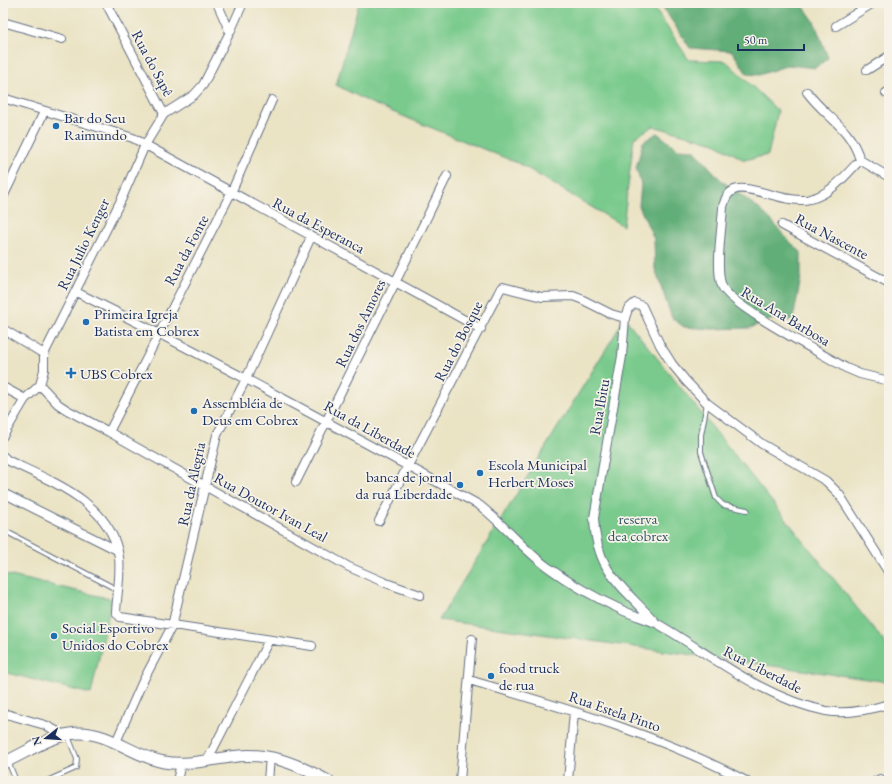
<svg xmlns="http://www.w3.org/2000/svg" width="892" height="784" font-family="'EB Garamond',serif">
<rect width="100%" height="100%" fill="#f7f3e8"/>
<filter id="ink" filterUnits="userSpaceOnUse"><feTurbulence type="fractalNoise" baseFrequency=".025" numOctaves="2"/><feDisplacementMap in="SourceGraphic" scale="8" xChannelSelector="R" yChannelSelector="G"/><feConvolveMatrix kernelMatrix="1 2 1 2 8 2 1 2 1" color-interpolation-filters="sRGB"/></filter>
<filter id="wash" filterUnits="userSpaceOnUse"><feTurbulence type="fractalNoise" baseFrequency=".012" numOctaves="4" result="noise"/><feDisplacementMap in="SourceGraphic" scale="16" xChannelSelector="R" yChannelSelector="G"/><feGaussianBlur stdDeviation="0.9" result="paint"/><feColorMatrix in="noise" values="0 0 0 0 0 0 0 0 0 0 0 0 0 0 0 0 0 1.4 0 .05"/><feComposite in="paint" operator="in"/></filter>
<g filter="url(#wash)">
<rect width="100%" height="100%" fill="#eae3c4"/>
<path fill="#79ca8c" stroke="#4a7c75" d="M359,3H651L689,60L726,61L778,111L768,155L744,160L715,143L653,126L634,138L623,226L520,164L371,103L336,85Z
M625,318L889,648V682L439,620Z
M3,574L112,599L91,694L3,672Z"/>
<path fill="#62ae78" stroke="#3e6e6b" d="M660,3H801L814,21L828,58L815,68L789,65L759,75L747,74L732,51L690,48Z
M657,133L678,149L694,150L721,180L758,208L770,219L789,241L801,252V277L793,320L773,319L750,328L711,329L684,327L672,318L655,269L654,239L639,206L641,184L636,168L643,142Z"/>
</g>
<g filter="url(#ink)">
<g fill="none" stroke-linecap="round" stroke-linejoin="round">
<defs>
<path id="lane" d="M707,403L701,435V452L716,498L723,505L747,510
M3,530L118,590
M8,761L16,781
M47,781L76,768L77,759L68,736"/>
<path id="street" d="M106,3L164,114
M217,3L230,32
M3,22L62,39
M836,26L873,3
M867,70L889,56
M807,92C826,118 850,126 860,160L889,177
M886,93L889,91
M3,98L133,138L481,329
M860,160C845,176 831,194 810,199C788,205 748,183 734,190C726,194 725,200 723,207C722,227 715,270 722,286C730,306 823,354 846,368L860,374L889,381
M3,197L44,112
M782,225L889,283
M76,292C212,359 346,432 479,505C504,524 523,550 549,568C572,585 598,599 624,611C635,616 648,619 658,624C711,655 765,699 826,711C847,715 869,710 889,704
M3,329L44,354
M40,385L58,404L67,410L109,432L349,567L386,583L420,595
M3,387L25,399
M109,432L231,193L272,100
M3,436L25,399L40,385L44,370V354L122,198L145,145L164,114L194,95L203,85L230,32L243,3
M3,456L7,460C50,481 111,502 119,557C121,575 117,594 116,612L120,617L312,646
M296,482L396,281L447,176
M3,493L117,550
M379,521L501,288L503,287L542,297L573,296L581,299L611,314L625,318
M656,623C623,586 596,573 594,518L622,356L625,318L628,309L635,303L642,306L660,345L672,364L686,381L707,403L762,444L826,481L839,494L889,573
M469,680C564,708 658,734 746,781
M3,713L45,725L64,735
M116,742L142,683L172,626L217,435L246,379L311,237
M207,761L269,640
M177,781L181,763
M268,781L270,757
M460,781L472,639
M568,781L574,712
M876,781L880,779L886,781"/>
<path id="secondary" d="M3,763C26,753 52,734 78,733C110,732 134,757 164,762C186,766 208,760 230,757C268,751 295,763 328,781"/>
</defs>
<use href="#lane" stroke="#636e82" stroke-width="6"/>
<use href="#street" stroke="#636e82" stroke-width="10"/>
<use href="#secondary" stroke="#636e82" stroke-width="13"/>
<use href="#lane" stroke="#fff" stroke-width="4"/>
<use href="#street" stroke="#fff" stroke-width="8"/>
<use href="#secondary" stroke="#fff" stroke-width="11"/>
</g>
</g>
<g fill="#1f6fb2" stroke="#f7f3e8" stroke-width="1.5">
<circle cx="56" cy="126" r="4"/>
<circle cx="86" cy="322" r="4"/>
<path d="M69 367h4v4h4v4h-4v4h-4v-4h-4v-4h4z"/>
<circle cx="194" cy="411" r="4"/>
<circle cx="480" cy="473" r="4"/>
<circle cx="460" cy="485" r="4"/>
<circle cx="54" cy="636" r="4"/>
<circle cx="491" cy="676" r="4"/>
</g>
<g text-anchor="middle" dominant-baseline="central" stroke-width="3.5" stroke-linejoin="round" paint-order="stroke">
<g font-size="15" fill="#1b2f5e" stroke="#f7f3e8">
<text transform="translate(153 63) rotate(62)">Rua do Sapê</text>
<text transform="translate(319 225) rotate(28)">Rua da Esperanca</text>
<text transform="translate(832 236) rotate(28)">Rua Nascente</text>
<text transform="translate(83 244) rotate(-64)">Rua Julio Kenger</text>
<text transform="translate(186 250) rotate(-62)">Rua da Fonte</text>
<text transform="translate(786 316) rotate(31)">Rua Ana Barbosa</text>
<text transform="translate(360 323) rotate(-64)">Rua dos Amores</text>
<text transform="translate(458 341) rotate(-63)">Rua do Bosque</text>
<text transform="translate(599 407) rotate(-80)">Rua Ibitu</text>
<text transform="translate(370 429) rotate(29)">Rua da Liberdade</text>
<text transform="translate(191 484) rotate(-78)">Rua da Alegria</text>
<text transform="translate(271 507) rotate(29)">Rua Doutor Ivan Leal</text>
<text transform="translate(763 669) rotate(27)">Rua Liberdade</text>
<text transform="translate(615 711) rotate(19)">Rua Estela Pinto</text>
</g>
<g font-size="15" fill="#1b2f5e" stroke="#f7f3e8" text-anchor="start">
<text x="64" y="117">Bar do Seu<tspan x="64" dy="17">Raimundo</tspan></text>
<text x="94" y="313">Primeira Igreja<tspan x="94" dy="17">Batista em Cobrex</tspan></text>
<text x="80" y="373">UBS Cobrex</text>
<text x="202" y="402">Assembléia de<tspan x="202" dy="17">Deus em Cobrex</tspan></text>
<text x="488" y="464">Escola Municipal<tspan x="488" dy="17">Herbert Moses</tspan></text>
<text x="452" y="476" text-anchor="end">banca de jornal<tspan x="452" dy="17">da rua Liberdade</tspan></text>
<text x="62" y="627">Social Esportivo<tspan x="62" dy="17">Unidos do Cobrex</tspan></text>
<text x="499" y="667">food truck<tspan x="499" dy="17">de rua</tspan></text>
</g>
<g font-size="15" fill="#32566a" stroke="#f7f3e8">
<text x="638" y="518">reserva<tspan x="638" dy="17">dea cobrex</tspan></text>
</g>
</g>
<rect width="892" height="784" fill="none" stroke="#f7f3e8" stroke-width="16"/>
<g transform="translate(46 738) rotate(253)" stroke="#f7f3e8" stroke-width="3" paint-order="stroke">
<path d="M0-3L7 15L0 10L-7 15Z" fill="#1b2f5e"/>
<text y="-6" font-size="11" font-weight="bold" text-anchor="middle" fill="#1b2f5e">N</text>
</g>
<path d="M738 44v6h66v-6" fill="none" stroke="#1b2f5e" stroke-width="2"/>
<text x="744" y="44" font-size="12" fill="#1b2f5e" stroke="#f7f3e8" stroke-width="3" paint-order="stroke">50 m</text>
</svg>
